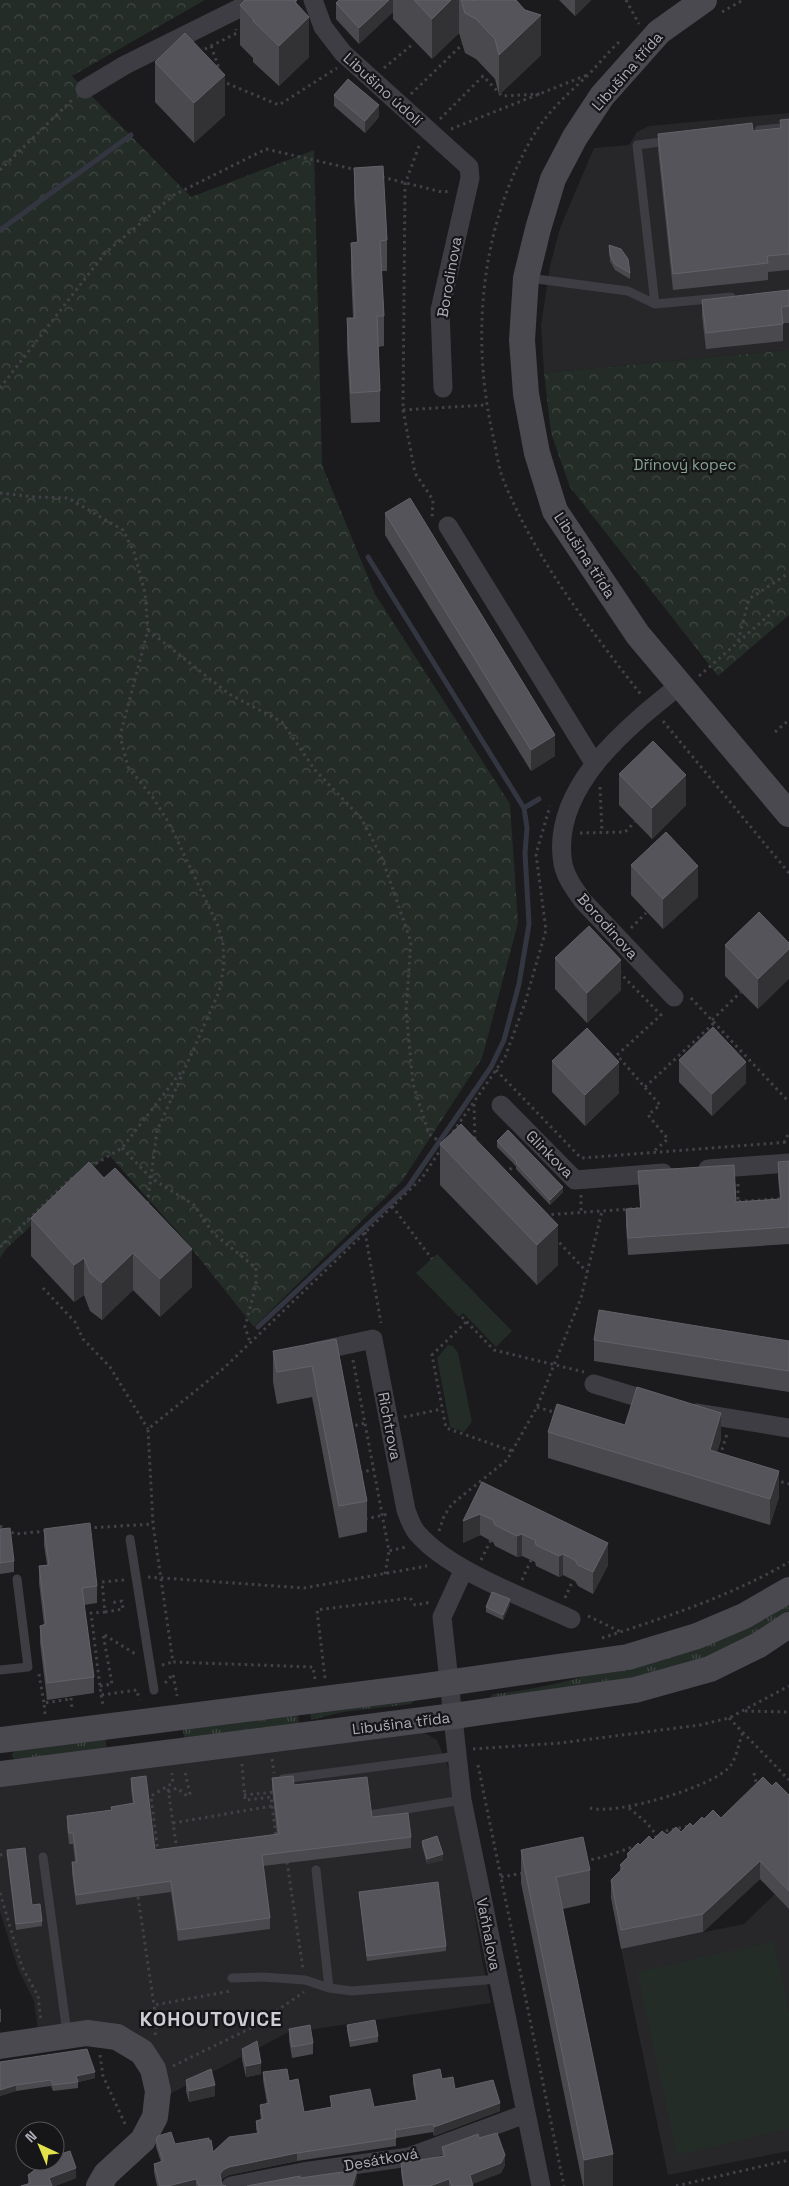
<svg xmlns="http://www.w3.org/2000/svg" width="789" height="2186" font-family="'Space Grotesk',sans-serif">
<defs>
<pattern id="grass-tufts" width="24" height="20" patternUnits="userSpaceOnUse" patternTransform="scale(1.25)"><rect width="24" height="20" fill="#242c27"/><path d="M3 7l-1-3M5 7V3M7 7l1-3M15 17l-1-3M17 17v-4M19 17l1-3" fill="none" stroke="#414844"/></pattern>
<pattern id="forest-crowns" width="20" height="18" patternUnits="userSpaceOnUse" patternTransform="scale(1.25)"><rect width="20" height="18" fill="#242c27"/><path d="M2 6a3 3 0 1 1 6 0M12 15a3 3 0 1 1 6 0" fill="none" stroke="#414844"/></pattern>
</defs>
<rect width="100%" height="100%" fill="#1b1a1c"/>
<path fill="#272629" d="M789,113V350L544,373L541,325L550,266L560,228L594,148L629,145L637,132L649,126Z
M421,1731L437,1740L451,1774L483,1965L491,2003L287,2033L168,2095L146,2044L38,2030L34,2001L18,1969L0,1912V1784Z
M789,1880V2151L668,2175L621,1949L744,1924Z"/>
<path fill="url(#grass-tufts)" d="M789,1604V1614L711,1657L634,1679L489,1698L493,1694C596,1683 692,1640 789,1604Z
M415,1700L411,1704L343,1712L311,1720L310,1710Z
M298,1711L299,1724L185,1741L182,1726Z
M105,1736L107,1750L14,1759L12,1756L14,1749Z"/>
<path fill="url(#forest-crowns)" d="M0,0H205L72,76L191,197L314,150L322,465L375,594L510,804L518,923L482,1058L402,1181L254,1327L184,1239L108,1154L6,1249L0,1258Z
M789,350V615L718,676L570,487L551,433L544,373Z"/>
<path fill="#242c27" d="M437,1254L512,1331L496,1347L463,1313L459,1317L416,1273Z
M448,1345L453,1346L458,1353L472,1422L464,1432L450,1427L437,1358Z
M774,1941L789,2011V2129L677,2155L637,1972Z"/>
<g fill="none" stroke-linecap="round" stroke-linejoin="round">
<path stroke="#333641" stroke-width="5" d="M0,230L131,135
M368,557L524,808
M258,1327L408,1187L491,1067L504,1040L519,984L529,924L525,853L527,828L524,808L539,799"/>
<path stroke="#424147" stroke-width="3" stroke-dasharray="2.5 4" stroke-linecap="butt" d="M626,0L639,24
M722,12L743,0
M619,42C608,52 599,64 588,75C569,93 549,110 535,133C480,224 470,339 494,440C497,455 499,471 505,484C538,563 590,629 642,696
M211,46L220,71
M199,52L237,33L236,29
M384,68L413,44
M223,79L224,82L279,105L337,68
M411,94L466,41
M440,119L483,76L502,96L540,94
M451,129L587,75
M419,146L405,184L403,410L415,473L433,500L432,518
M0,170L73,99
M382,177L442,192L451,191
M0,388L105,253L174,195L266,149L357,170
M403,410L485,405
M0,493L35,497L68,498L123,530L134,552L145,593L148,630L120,736L128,767L154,799L170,825L218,926L223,944L224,965L219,992L157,1131L147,1207
M148,630L229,694L282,722L315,770L361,818L382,858L411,942L406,1010L413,1084L429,1134L443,1144
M738,641L749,599L789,573
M699,676L775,610
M663,721L789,873
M775,732L789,720
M600,787L602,832
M580,833L625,832L635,822
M631,928L646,913
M619,972L661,1015L617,1055L660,1105L648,1115L668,1139L653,1152
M691,998L789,1102
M712,1020L741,992
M496,1070L581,1158L789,1142
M645,1087L714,1023
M474,1104L475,1141
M453,1132L505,1057L525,1003L546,930L536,854L550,806
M784,1143L789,1132
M122,1148L151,1178L194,1205L213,1233L256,1268V1285L245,1327L250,1342
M90,1167L122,1148L181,1072
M505,1174L517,1163
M738,1184V1201
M581,1195V1212
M732,1202L789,1198
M392,1206L432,1259
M545,1215L644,1208
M365,1232L381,1323
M555,1238L587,1272
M0,1247L70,1179L80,1173
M43,1288L75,1322L83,1339L110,1367L148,1429
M462,1317L494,1350L584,1372
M466,1322L432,1355L446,1428L512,1451
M353,1360L389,1551L406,1547
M537,1407L557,1413
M404,1417L442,1409
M349,1427L365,1423
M720,1456L727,1434
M360,1473L374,1469
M775,1480L789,1484
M365,1519L389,1514
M0,1526L15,1534L47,1531
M88,1528L153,1524
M439,1531L444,1516L452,1504L507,1460L537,1407L581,1298L602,1211
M481,1560L491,1540
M385,1574L389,1551
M148,1577L304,1588L427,1566
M124,1580L102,1582L105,1612L91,1613L101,1695L137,1690L139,1700
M522,1580L531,1560
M565,1598L573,1580
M105,1612L123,1609L122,1601L110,1603
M588,1616L621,1632
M602,1638C666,1617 731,1596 789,1562
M162,1665L173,1662
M39,1674L44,1703
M325,1678L317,1610L410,1598L415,1605L431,1602
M315,1679L313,1667L173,1662L153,1524L148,1429L224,1368L422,1178L441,1149
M165,1683L173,1674L177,1696
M100,1686L112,1684L103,1634L137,1655
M101,1695L103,1705
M71,1698L72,1710
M745,1711L789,1712
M45,1714L44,1703L71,1699
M729,1718L789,1780
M473,1749L560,1743L700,1725L729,1718L789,1686
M272,1759L274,1773
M242,1764L245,1800L271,1797L276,1837
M478,1765L564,2186
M754,1773L757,1787
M168,1789L177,1850
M168,1792L177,1788L187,1796L190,1794L185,1772
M244,1795L275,1792
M590,1808C615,1816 717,1786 731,1765C737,1756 739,1742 743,1732
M629,1808L647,1823L657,1836
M173,1823L272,1806
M649,1841L666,1831L689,1826
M158,1853L151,1796L173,1783L172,1773
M0,1855L9,1854
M585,1861L603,1857L636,1846
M287,1862L303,1969
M501,1877L524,1873
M0,1893L22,1967L38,1996L41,2020
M138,1897L154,2005
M155,2035L157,2025L154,2005L231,1991
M100,2055L103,2076L126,2126
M173,2066L253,2027L304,1992
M676,2186L789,2160"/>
<path stroke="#3e3d43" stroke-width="9" d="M759,130L789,127
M529,278L628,291L655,304L731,297
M655,304L637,145L670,141
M130,1539L154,1690
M0,1670L28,1667L17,1579
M283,1779L458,1756
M375,1814L462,1800
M43,1857L67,2033
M316,1870L329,1988
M232,1978L263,1977L305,1980L329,1988L352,1991L498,1979"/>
<path stroke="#3e3d43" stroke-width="19" d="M313,0L323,27L343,53L469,167L470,178L440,310L443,388
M85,89L125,65L256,0
M448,526L594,763
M674,997L583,901C575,890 566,878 563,864C550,788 627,727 680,685
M501,1105L575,1180L663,1173
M708,1169L789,1163
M313,1352L373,1339L406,1510C409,1518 412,1528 418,1534C450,1571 526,1598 571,1619
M594,1384L660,1404
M696,1413L789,1428
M464,1569L442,1617L462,1800L541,2186
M231,2186L303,2172L409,2157L525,2114"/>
<path stroke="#4a4950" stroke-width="26" d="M704,0L659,32L602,96L575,137L553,179L538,229L526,278L522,340L526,394L537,453L555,511L638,635L789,814
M0,1740L419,1687L628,1657L697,1636L744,1616L789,1590
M0,1774L454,1716L635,1690L710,1669L759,1645L789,1625
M0,2046L87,2033L117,2037L142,2052L153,2069L158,2091L155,2117L143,2140L106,2174L99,2186"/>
</g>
<path fill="#4a4a4e" d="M339,0H472L541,55L499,95L495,79L476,59L465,53L459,33L432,59L393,19V12L359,44L336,19V3Z
M559,0H591L575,16Z
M297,4L309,57L279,86L253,62V58L240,45V5Z
M155,62L225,115L194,143L155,102Z
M334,95L379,117L365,133L334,106Z
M789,119V270L768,272V280L673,290L658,150V134L753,131L780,128V120Z
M354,168L387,240V271H381L384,316V346L378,347L380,391V422L351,423L347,348V318H353L351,273V243L357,242L354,198Z
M609,245L630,273V279L615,270L610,261Z
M789,290V323H783V341L706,349L702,316V300Z
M385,513L555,756L531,771L385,535Z
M619,774L686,805L652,839L619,805Z
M631,865L698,897L663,929L631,895Z
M759,912L758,1009L725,976V945Z
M555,958L621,990L587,1023L555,989Z
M679,1060L746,1083L712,1116L679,1082Z
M552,1061L619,1093L585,1126L552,1092Z
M497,1141L563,1192L550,1205L516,1169V1166L497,1147Z
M440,1144L558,1265L537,1285L440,1185Z
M789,1161V1244L628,1255L626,1226V1209L640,1208L638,1171L736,1202L780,1199L778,1179V1162Z
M89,1162L192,1287L160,1317L133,1290L102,1320L90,1311L84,1295L74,1302L31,1256V1218Z
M336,1339L367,1501V1532L339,1538L312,1397L277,1404L273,1382V1351Z
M594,1340L789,1341V1392L594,1361Z
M625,1425L721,1439L717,1452L779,1497L770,1525L548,1458V1432Z
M482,1482L608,1565L593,1594L578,1586L575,1581L563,1575L559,1577L536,1566L535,1562L522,1556L517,1557L495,1546L493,1542L480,1535L463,1543Z
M0,1529L14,1561V1572L0,1574Z
M44,1529L97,1586V1603L84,1605L94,1677V1693L47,1700L40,1643V1626L44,1625L39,1583V1566L47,1565L44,1545Z
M510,1604L503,1620L486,1612V1607Z
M131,1778L155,1850L277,1834L272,1789V1778L294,1785L372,1817L411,1837V1848L263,1866L270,1918V1929L178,1941L171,1892L76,1905L72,1873V1862H75L73,1844H69L67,1827V1816L111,1810V1807L133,1804L131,1789Z
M772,1786L789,1795V1909L760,1879L703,1932L621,1949L611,1898V1880L620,1871V1865L627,1858V1854L640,1845L653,1840L681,1832L693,1826L704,1819L721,1818Z
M422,1841L443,1860L427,1864L422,1846Z
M7,1850L32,1905L42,1921V1926L16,1930L7,1856Z
M521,1850L590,1870V1903L563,1909L613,2186H583L521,1883Z
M359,1892L446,1946V1951L367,1961Z
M0,2009H1V2022H0Z
M347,2025L378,2036V2042L350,2047L347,2030Z
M289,2029L313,2043V2054L292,2058L289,2040Z
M242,2049L261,2074L246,2077L242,2060Z
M0,2062L95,2078L78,2082V2088L53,2091L51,2086L16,2091L0,2096Z
M263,2072L289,2081L304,2112L331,2107L330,2096L374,2107L416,2100L413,2083V2075L442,2079L455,2089L500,2111L434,2136L433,2132L396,2138V2146L297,2161L229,2175L223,2178L221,2181L222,2185L226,2186H157L154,2172V2164L161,2162L156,2147V2139L175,2144L213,2152L257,2133L256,2129V2121L261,2120L260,2113V2105L267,2104L263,2080Z
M186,2080L215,2096L189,2102L186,2091Z
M479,2138L505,2165L501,2173L472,2184L473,2186H403L401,2173V2163L442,2156V2147Z
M28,2175L76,2178L55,2186H21L28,2184Z"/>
<path fill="#323235" d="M297,0V29L309,17V57L279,86V46L295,2Z
M389,0H393V12L359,44V28Z
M451,0H459V33L432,59V19Z
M575,0H591L575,16Z
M541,15V55L499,95V55Z
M225,75V115L194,143V103Z
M379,105V117L365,133V121Z
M555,735V756L531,771V750Z
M686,775V805L652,839V808Z
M698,866V897L663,929V899Z
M789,949V979L758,1009V979Z
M621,960V990L587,1023V993Z
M619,1062V1093L585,1126V1095Z
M746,1062V1083L712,1116V1094Z
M563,1187V1192L550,1205V1200Z
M558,1225V1265L537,1285V1245Z
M192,1249V1287L160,1317V1279Z
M133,1253V1290L102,1320V1283Z
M84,1258V1295L74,1302V1265Z
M721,1413V1439L710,1476V1450Z
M779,1471V1497L770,1525V1499Z
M480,1514V1535L463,1543V1521Z
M522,1534V1556L517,1557V1536Z
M608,1543V1565L593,1594V1572Z
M563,1554V1575L559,1577V1556Z
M510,1599V1604L503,1620V1615Z
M443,1854V1860L427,1864V1859Z
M760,1861V1879L703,1932V1914Z
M261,2063V2074L246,2077V2066Z
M95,2072V2078L76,2083V2076Z
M16,2085V2091L0,2096V2090Z
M215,2085V2096L189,2102V2091Z
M500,2103V2111L434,2136V2127Z
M297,2153V2161L229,2175L223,2178L220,2183V2174L223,2170L229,2167Z
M613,2154V2186H584V2160Z
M505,2155V2165L501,2173L470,2185V2175Z
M76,2168V2178L55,2186H49V2178Z
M357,2170V2178L355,2186H352Z
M196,2179V2186H168Z
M449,2179V2186H430Z"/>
<path fill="#54545a" stroke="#626269" d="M245,0H297L295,2L309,17L279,46L253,21L254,20L240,5Z
M339,0H389L359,28L336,3Z
M414,0H451L432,19Z
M461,0H472L473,1L474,0H516L525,10L541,15L499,55L495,39L476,19L465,13Z
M185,33L225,75L194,103L155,62Z
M348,79L379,105L365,121L334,95Z
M789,119V254L767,256L768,263L673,274L658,134L752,123L753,131L781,128L780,120Z
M383,166L387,240L380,241L384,316H377L380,391L351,393L347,318H355L351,243L358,242L354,168Z
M609,245L621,249L628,259L630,273L615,264L610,255Z
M789,290V306L781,307L783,324L706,333L702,300Z
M410,498L555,735L531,750L385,513Z
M653,741L686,775L652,808L619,774Z
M666,832L698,866L663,899L631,865Z
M759,912L789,943V949L758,979L725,945Z
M589,926L621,960L587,993L555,958Z
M713,1027L746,1062L712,1094L679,1060Z
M587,1028L619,1062L585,1095L552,1061Z
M461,1124L558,1225L537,1245L440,1144Z
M508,1130L563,1187L550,1200L516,1163L517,1162L497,1141Z
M789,1161V1227L628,1238L626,1209L641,1208L638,1171L734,1165L736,1202L781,1199L778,1162Z
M89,1162L104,1178L115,1168L192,1249L160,1279L133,1253L102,1283L90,1273L84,1258L74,1265L31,1218Z
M599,1310L789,1341V1371L594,1340Z
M336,1339L367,1501L339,1506L312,1366L277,1372L273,1351Z
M637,1387L721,1413L710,1450L779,1471L770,1499L548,1432L557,1404L625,1425Z
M482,1482L608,1543L593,1572L578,1565L575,1560L563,1554L559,1556L536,1545L535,1540L522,1534L517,1536L495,1525L493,1520L480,1514L463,1521Z
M90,1523L97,1586L82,1588L94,1677L47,1683L40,1626L46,1624L39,1566L49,1565L44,1529Z
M10,1528L14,1561L0,1563V1529Z
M492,1592L510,1599L503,1615L486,1607Z
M146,1776L155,1850L279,1834L272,1778L293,1776L294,1785L367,1777L372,1817L408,1813L411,1837L262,1855L270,1918L178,1930L171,1881L76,1895L72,1862H77L73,1833H69L67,1816L112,1810L111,1807L134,1803L131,1778Z
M763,1777L772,1786L776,1782L789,1795V1891L760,1861L703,1914L621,1930L611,1880L623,1868L620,1865L629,1856L627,1854L638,1843L640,1845L649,1836L653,1840L662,1831L667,1835L676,1827L681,1832L690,1823L693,1826L702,1817L704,1819L713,1810L721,1818Z
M437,1836L443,1854L427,1859L422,1841Z
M583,1837L590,1870L556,1877L613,2154L584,2160L521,1850Z
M25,1848L32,1905L40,1904L42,1921L16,1924L7,1850Z
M438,1882L446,1946L367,1956L359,1892Z
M375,2020L378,2036L350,2041L347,2025Z
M310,2025L313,2043L292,2047L289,2029Z
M257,2041L261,2063L246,2066L242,2049Z
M87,2049L95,2072L76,2076L78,2082L53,2085L51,2080L16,2085L0,2090V2062Z
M211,2069L215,2085L189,2091L186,2080Z
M287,2069L289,2081L298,2079L304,2112L332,2107L330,2096L370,2089L374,2107L417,2100L413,2075L440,2069L442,2079L453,2077L455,2089L493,2080L500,2103L434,2127L433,2124L395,2130L396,2138L297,2153L229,2167L223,2170L220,2174L222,2185L226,2186H199L196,2179L168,2186H160L154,2164L163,2161L156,2139L158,2136L171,2132L175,2144L209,2138V2141L211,2140L213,2152L229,2137L259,2133L256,2121L263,2119L260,2105L269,2103L263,2072Z
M497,2133L505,2155L501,2163L470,2175L473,2186H452L449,2179L430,2186H404L401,2163L445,2156L442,2147L478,2134L479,2138Z
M70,2151L76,2168L49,2178L52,2186H21L31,2183L28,2175L47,2161H55V2156Z
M357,2170L352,2186H247L300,2176V2178Z"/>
<g text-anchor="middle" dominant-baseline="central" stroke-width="4.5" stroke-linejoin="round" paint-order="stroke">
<g font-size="15" fill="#aeaeba" stroke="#161517">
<text transform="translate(627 71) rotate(-49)">Libušina třída</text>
<text transform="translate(383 89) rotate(42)">Libušino údolí</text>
<text transform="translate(449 277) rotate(-80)">Borodinova</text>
<text transform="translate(585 555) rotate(57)">Libušina třída</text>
<text transform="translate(608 926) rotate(48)">Borodinova</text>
<text transform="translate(550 1154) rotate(45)">Glinkova</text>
<text transform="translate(390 1426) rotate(79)">Richtrova</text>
<text transform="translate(401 1723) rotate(-7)">Libušina třída</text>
<text transform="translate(489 1934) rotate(79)">Vaňhalova</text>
<text transform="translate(381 2159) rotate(-10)">Desátková</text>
</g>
<g font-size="15" fill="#87a392" stroke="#161517">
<text x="685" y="464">Dřínový kopec</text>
</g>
<g font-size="20" font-weight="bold" letter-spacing="1" fill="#cfced7" stroke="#161517">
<text x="211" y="2019">KOHOUTOVICE</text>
</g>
</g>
<g transform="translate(40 2146) rotate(316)"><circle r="24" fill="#161517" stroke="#535258"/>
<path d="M0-4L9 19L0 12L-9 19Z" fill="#e2e14c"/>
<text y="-8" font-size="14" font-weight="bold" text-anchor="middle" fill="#aeaeba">N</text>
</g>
</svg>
